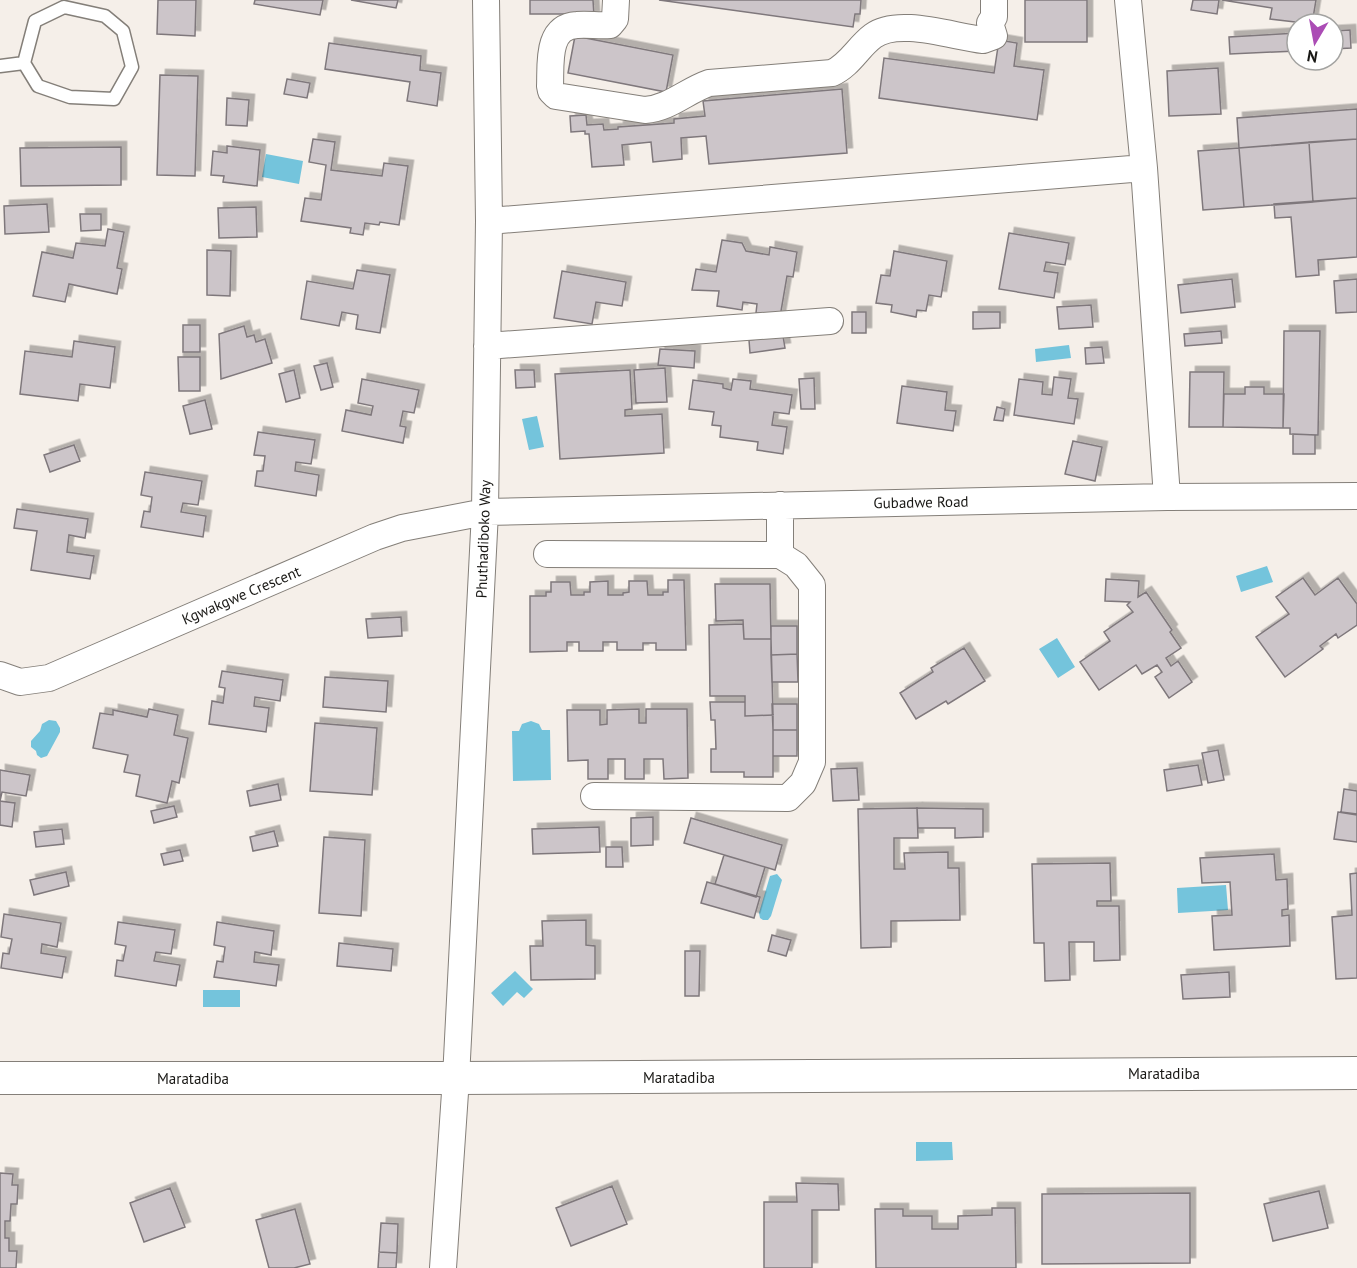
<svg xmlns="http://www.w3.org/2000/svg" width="1357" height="1268" font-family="'PT Sans',sans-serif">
<defs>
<filter id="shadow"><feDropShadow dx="5.5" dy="-5.5" stdDeviation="0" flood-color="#0004"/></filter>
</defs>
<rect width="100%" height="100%" fill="#f5efe9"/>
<path fill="#74c4dc" d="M266,154L303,161L299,184L262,177Z
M1069,345L1071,358L1036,362L1035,349Z
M537,416L544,447L529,450L522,419Z
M1267,566L1273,582L1241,592L1236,576Z
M1057,638L1075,667L1058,678L1039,649Z
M49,720L56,721L60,728V732L47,756L41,758L37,755L36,751L31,747V741L40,731L42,724Z
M531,721L539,724L542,730H550L551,780L513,781L512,731H519L522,724Z
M777,874L782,880L771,916L768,920H763L760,918L759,913L770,876Z
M1226,885L1228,910L1178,913L1177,888Z
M515,971L533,989L524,998L517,992L503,1006L491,993Z
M203,990H240V1007H203Z
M916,1142H952L953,1160L916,1161Z"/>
<path fill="#ccc5c9" stroke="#7f787c" stroke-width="1.5" filter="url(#shadow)" d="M158,0H196L195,36L157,34Z
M255,0H323L320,15L254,4Z
M351,0H398L396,8Z
M530,0H593L594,16L564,17V14H530Z
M659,0H861L860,14H855L853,27Z
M1025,0H1087V42H1025Z
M1193,0H1219L1217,14L1191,10Z
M1222,0H1316L1312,24L1270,19L1272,8Z
M1350,30L1351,48L1333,49V31Z
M1297,33V51L1230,54L1229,37Z
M575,36L673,55L666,92L568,73Z
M999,40L1017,43L1014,66L1044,70L1037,120L879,98L884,58L994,73Z
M329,43L421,56L420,70L441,73L437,106L407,101L410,82L325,69Z
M1218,68L1221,114L1169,116L1167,71Z
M160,75L198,76L195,176L157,175Z
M287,79L310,83L307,98L284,94Z
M842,89L847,153L709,164L706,136L681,138L682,159L653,162L651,142L622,145L624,165L592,167L589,134H585V131L571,132L570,116L586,115L587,125L603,124L604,130L618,129V127L674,123V119L705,116L703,101Z
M227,98L249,100L247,126L226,125Z
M1357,109V139L1239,148L1237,118Z
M313,139L335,142L331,170L382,176L384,163L408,166L399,225L380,222L379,225L365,223L363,235L350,233L351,228L301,221L305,198L321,200L326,165L309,162Z
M1357,139V198L1313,202L1309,142Z
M1309,142L1313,202L1244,207L1239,148Z
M227,146L260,150L257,186L223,182L224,176L211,175L213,151L227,153Z
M121,147V185L21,186L20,148Z
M1239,148L1244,207L1203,210L1198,151Z
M1357,198V257L1318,260L1319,275L1296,277L1291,217L1275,218L1274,204Z
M47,204L49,232L5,234L4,206Z
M256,207L257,237L219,238L218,208Z
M80,214H101V230L81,231Z
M108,229L124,232L117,268L122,269L117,294L69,284L65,302L33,296L42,252L73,258L76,243L105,246Z
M1009,233L1069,243L1065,265L1046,262L1044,271L1058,273L1054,298L999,289Z
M722,240L742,243L746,251L769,255L770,247L797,252L793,277L787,276L780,317L756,313L757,304L743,302L742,310L717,306L719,291L692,290L696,269L716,272Z
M207,250L231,251L230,296L207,295Z
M894,251L947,261L941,297L929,295L926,311L917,310L916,317L891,312L892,305L876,303L881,275L890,276Z
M357,270L390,275L380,333L356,329L358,315L342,312L339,326L301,319L307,281L353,289Z
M562,271L626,282L622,306L596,302L592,324L554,318Z
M1232,279L1235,307L1181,313L1178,285Z
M1357,279V312L1336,313L1334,281Z
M1091,305L1093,327L1059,329L1057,307Z
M852,312H866V333H852Z
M973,312H1000V328L973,329Z
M183,325H200V352H183Z
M244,326L247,337L254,335L256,342L265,339L272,363L221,379L219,334Z
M1221,331L1222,343L1185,346L1184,334Z
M1284,331H1320L1318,435L1290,434V428H1283Z
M783,336L785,348L750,353L749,340Z
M74,341L115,347L110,388L80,384L78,401L20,394L25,351L72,357Z
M1102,347L1104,363L1086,364L1085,348Z
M660,349L695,351L694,368L658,365Z
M178,357H200V391H179Z
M327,363L333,387L321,390L314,366Z
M665,368L667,402L636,403L634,370Z
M294,370L300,398L286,402L279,374Z
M515,370H534L535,387L516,388Z
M630,370L632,409L625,410V416L662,414L664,453L560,459L555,374Z
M1190,372H1224L1223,427H1189Z
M1054,377L1071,379L1068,398L1078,399L1074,424L1014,415L1019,379L1043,382L1042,394L1052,395Z
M814,378L815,409H801L799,379Z
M362,379L419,390L414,413L403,411L400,426L406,427L403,443L342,431L346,410L371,415L373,406L358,403Z
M733,379L751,381L750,389L792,395L789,414L774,412L772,425L787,427L783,454L757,450L758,442L720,437L721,426L712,425L714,412L689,409L693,380L723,384V388L731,390Z
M902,386L947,392L945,410L956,411L953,431L897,423Z
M1245,387H1264V394H1284L1283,428L1223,427L1224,394H1245Z
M205,400L212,429L190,434L183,406Z
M997,407L1005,409L1003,421L994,420Z
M258,432L315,440L311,464L296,462L295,471L319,475L316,496L255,486L257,471H263L265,456L254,455Z
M1293,434L1315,435V454H1293Z
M1073,441L1102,447L1095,481L1065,474Z
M74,445L80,461L50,472L44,455Z
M145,472L202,481L198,505L183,503L181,512L206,516L203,537L141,527L144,511L150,512L152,497L141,495Z
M17,509L88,519L85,538L69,535L67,552L94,556L90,579L31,570L37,531L14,528Z
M1303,578L1315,595L1338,578L1357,604V625L1338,638L1336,634L1320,646L1323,649L1285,677L1256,637L1289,614L1276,597Z
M1106,579L1139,581L1138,597L1146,592L1172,630L1170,632L1181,648L1166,658L1171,666L1178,661L1192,682L1169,698L1155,677L1162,672L1157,665L1142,674L1136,665L1099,690L1080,662L1110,641L1104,632L1133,612L1127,605L1130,602L1105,601Z
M668,580H684L686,650H656V643H643V650H617V642H603V651H579V642H567V651L530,652V596H546V592H551V582H570L571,595H584V592H590V582L608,581V595H623V593L629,592V581H647L648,595H663V592H668Z
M715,584H770L771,639H744L743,620L716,621Z
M401,617L402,636L368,638L366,619Z
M743,624L744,639H771L773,715L745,716V696H710L709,625Z
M771,626H797V654L771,655Z
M964,648L985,681L948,704L946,701L916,719L900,693L933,672L931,668Z
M797,654L798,682H772L771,655Z
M222,671L283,680L280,701L255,697L254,706L269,708L266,732L209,724L212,701L223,703L225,688L219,687Z
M325,677L388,681L386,712L323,707Z
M710,702H745V716L773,715V777H744V772H711V749H716L715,720H711Z
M772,704H797V730H773Z
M149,709L178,715L174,735L188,738L179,783L172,781L167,803L136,796L140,775L124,772L128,755L93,748L100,713L113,715V710L147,717Z
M639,709V723H646V709H687L688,778L664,779L663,759H644V779H625V759H608V779H588V760L568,761L567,710H600V725L607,724V710Z
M315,723L377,728L372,795L310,791Z
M773,730H797V756H773Z
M1218,750L1224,780L1208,783L1202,753Z
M1198,765L1202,785L1167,791L1164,770Z
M857,768L859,800L833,801L831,769Z
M0,770L30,775L26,796L2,792L0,801L15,803L12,827L0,825Z
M278,784L281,800L250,806L247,791Z
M1344,789L1357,791V814L1341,812Z
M174,806L177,817L154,823L151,811Z
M917,808L918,838H894V869H905L904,853L948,852V868H959L960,920L891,921V947L861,948L858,809Z
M917,808L983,809V837L955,838V828H918Z
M1338,812L1357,815V842L1334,839Z
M653,817V845L631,846V818Z
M691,818L782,845L775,870L684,843Z
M599,827L600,852L533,854L532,829Z
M62,829L64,844L36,847L34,832Z
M274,831L278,846L253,851L250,837Z
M324,837L365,840L361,916L319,913Z
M606,847H622L623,867H606Z
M180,850L183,861L164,865L161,854Z
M1274,854L1276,880L1287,879L1288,909L1282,910V916L1289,915L1290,946L1214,950L1212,916L1232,915L1230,882L1202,883L1200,858Z
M724,855L765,867L756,897L715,884Z
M1110,863L1111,901H1097V906H1119L1120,960L1094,961V942H1069L1070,980L1045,981L1044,943H1034L1032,864Z
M66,872L69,886L34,895L30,880Z
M1357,873V978L1336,979L1332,917L1352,915L1350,874Z
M707,882L760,897L754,918L701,903Z
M4,914L61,923L57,947L42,944L41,953L66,957L62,978L1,968L3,953L9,954L12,939L1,937Z
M586,920V945L595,946V979L531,980L530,946H543L542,921Z
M118,922L175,930L171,954L156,952L154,961L180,965L176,986L115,976L117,960L123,961L126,946L115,944Z
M217,922L274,931L271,955L255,952L254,962L279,965L276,986L214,977L217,961L223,962L225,947L214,945Z
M772,935L791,940L786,956L768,951Z
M339,943L393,949L391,971L337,966Z
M685,951H700L699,996H685Z
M1229,972L1230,997L1183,999L1181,975Z
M0,1173L13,1174L12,1185H18L17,1204H11L10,1221H5V1238H9V1251H17L16,1268H0Z
M796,1183L838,1184L839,1210H812V1268H764V1202H797Z
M612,1186L627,1224L571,1246L556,1208Z
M170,1188L185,1227L144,1242L130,1203Z
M1319,1191L1328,1228L1273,1241L1264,1204Z
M1190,1193V1263L1042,1264V1194Z
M992,1208H1015L1016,1268H876L875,1209H903V1216H932V1229H958V1216L992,1215Z
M295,1209L310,1264L294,1268H269L256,1220Z
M381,1223L398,1224L397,1253L379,1252Z
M379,1252L397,1253L396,1268H378Z"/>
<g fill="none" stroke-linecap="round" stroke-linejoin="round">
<defs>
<path id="service" d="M64,7L105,16L123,31L132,67L114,99L70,97L38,86L24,63L35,21Z
M0,66L24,63"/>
<path id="minor" d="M616,0L615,19L610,25C599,26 588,24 577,25C546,27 551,64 550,86L551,91L556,96L645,110C670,108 686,91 709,83L832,73C850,65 858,47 873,36C898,17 954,37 983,40L994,36L990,23L994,17V0
M1128,0L1144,168L1167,497
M489,221L1144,168
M487,346L830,321
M547,554L780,555
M0,675L20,682L49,678L375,537L402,528L485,512L1167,497L1357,496
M594,796L788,798L803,783L812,762V585L796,565L780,555V505
M443,1268L456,1078L485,512L489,221L486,0"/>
<path id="tertiary" d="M0,1078H456L1357,1073"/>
</defs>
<use href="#service" stroke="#847f79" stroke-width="15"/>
<use href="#minor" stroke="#847f79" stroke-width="28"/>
<use href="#tertiary" stroke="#847f79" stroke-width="34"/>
<use href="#service" stroke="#fff" stroke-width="12"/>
<use href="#minor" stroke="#fff" stroke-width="26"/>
<use href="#tertiary" stroke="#fff" stroke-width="32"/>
</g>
<g text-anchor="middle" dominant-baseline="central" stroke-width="6" stroke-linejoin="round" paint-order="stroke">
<g font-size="15" fill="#191815" stroke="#fff">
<text transform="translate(921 502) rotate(-1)">Gubadwe Road</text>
<text transform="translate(483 539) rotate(-88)">Phuthadiboko Way</text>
<text transform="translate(241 595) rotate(-23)">Kgwakgwe Crescent</text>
<text x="1164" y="1073">Maratadiba</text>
<text x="679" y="1077">Maratadiba</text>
<text x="193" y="1078">Maratadiba</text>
</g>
</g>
<g transform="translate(1315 42) rotate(190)"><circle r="28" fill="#ffffff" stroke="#a3a3a1" stroke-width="1.5"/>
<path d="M0-4.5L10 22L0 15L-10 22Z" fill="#ab4cb5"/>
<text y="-9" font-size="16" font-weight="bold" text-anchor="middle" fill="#191815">N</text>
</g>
</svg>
